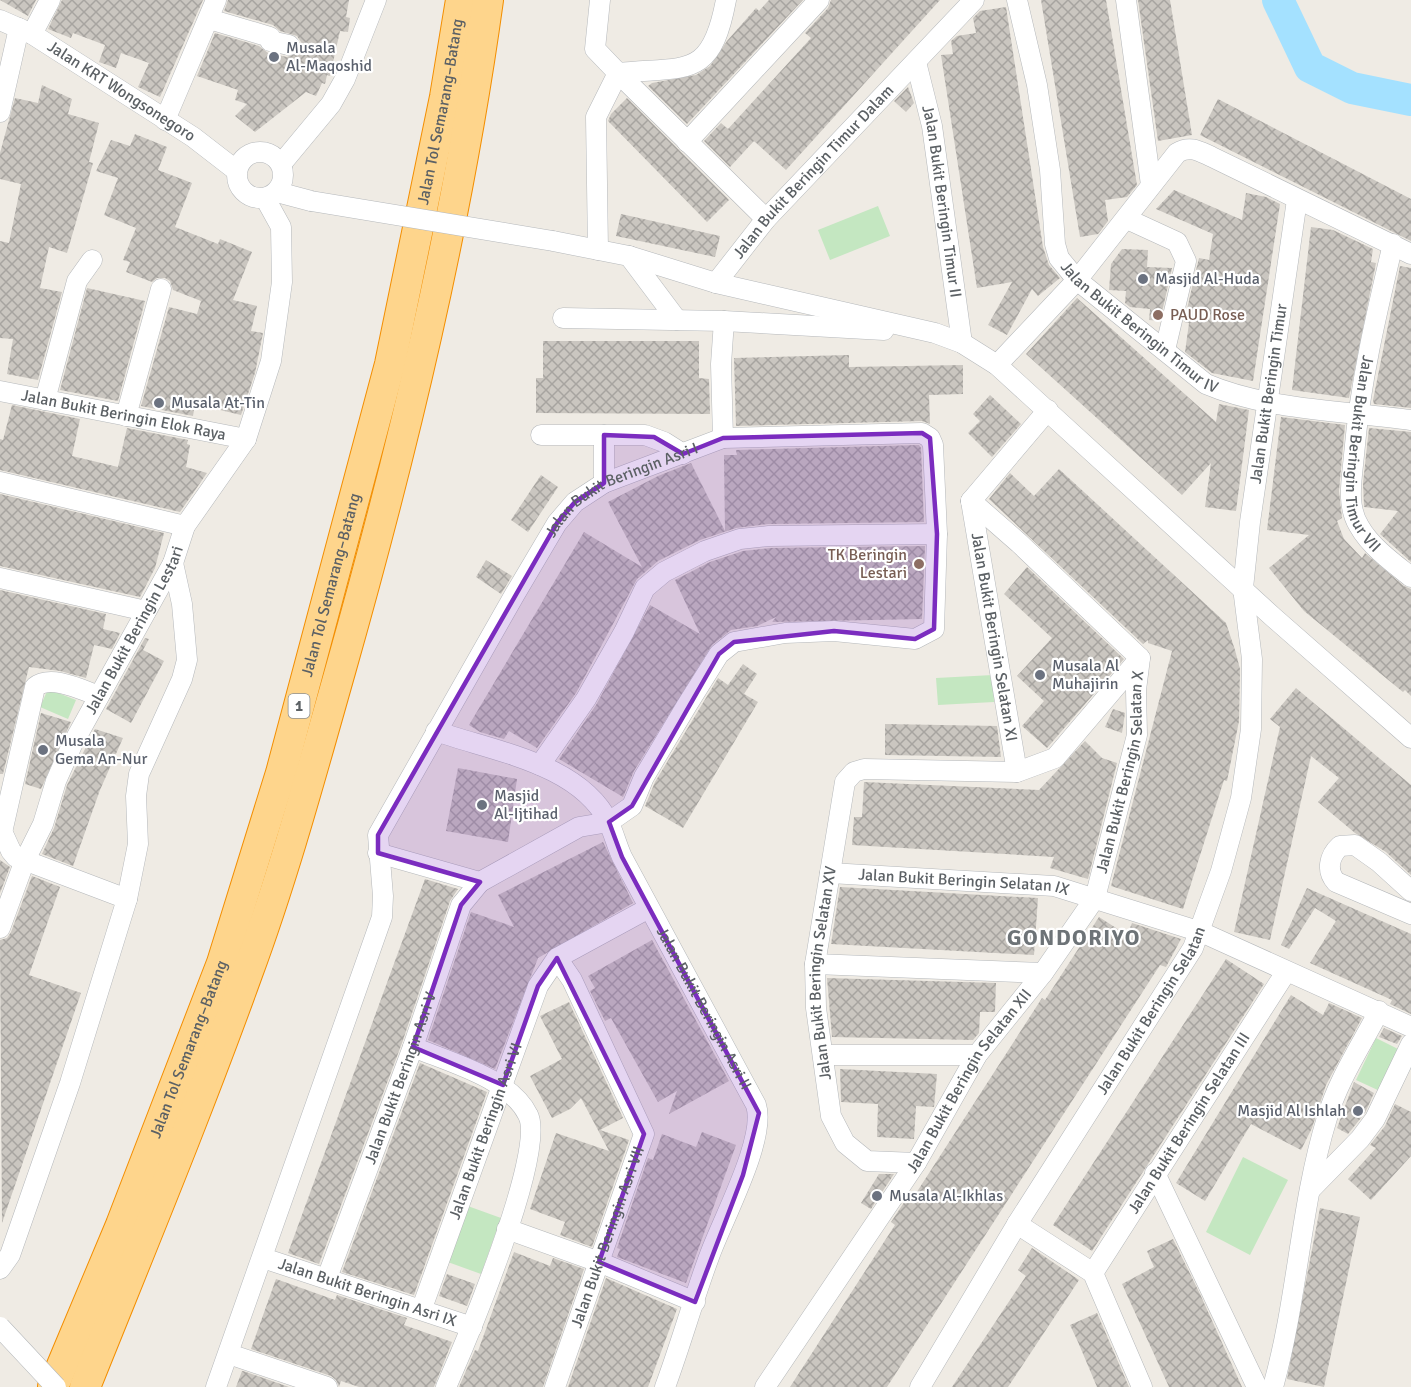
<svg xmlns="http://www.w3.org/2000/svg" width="1411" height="1387" font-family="Signika,sans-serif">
<defs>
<pattern id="building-cross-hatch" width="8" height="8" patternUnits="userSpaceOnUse" patternTransform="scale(1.5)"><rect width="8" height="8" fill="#cac6c0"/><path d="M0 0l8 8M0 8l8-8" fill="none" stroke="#a7a4a0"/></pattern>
</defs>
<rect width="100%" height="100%" fill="#efebe4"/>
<path fill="#c4e7c1" d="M878,206L890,236L830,260L818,230Z
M993,675L994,702L938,705L936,678Z
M48,689L76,700L68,719L40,707Z
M1376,1038L1402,1051L1382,1092L1356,1080Z
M1243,1157L1288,1180L1250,1255L1206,1232Z
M465,1205L501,1218L481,1274L445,1261Z"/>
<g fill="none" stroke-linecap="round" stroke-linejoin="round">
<path stroke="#a4e1ff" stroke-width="32" d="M1278,0L1310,67L1352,88L1411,100"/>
</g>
<path fill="url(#building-cross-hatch)" d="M0,0H36L28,16Z
M62,0H203L160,97L138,87L149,63L121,53L116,68L99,62L105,45L73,33L71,38L48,29Z
M228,0H349L346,17L350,18L348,32L340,31L330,76L327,75L325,84L322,83L316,96L306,92L255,132L235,116L247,104L235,100L238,90L197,76L215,33L259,46L268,53L287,57L297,53L301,42L297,36L280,31L273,25L224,11Z
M769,0H803L687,124L648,86L652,83L696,75L710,66L727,41L756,8L759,11Z
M831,0H940L786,170L754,141L730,167L704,141L721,123L728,129L811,38L805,33L828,8Z
M1041,0H1106L1137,185L1127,197L1105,200L1108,221L1098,234L1080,237Z
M1138,0H1170L1192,135L1158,141Z
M1006,7L1043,247L1049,265L1060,278L1038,296L1032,289L1007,335L988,325L1012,282L977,288L941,55L953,54L951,41L957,36L976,33L973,18L980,11Z
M42,85L72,99L68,114L99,123L89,162L93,163L67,253L49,247L40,288L62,292L38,380L7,374L13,339L0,338V241L9,243L21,184L0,179V153L15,98L38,103Z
M908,87L914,103L906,112L894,101Z
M627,98L729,200L707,222L608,121L611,114Z
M1218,99L1411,199V241L1200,135Z
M135,134L167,147L158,170L192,183L175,227L218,244L220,239L252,252L233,300L257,306L251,331L263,333L255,373L241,415L195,404L193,416L141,406L169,307L197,314L201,301L173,290L170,281L165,278H157L152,282L126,272L130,262L123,260L136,228L104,215L118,178L96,171L111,140L130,146Z
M1174,190L1242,220L1246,193L1266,197L1280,204L1253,381L1212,373L1185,352L1189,323L1184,322L1196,270L1199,258L1209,260L1213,234L1156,209Z
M621,214L720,236L715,257L616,236Z
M1311,227L1333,230L1373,249L1371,262L1376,263L1349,398L1292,390Z
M1122,249L1148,250L1147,267L1172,268L1160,321L1149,320L1150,309L1130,307L1125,303L1126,291L1109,290L1111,264Z
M1400,266L1411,268V408L1374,404L1373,400Z
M87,288L145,301L118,401L60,390Z
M1077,298L1216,422L1219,404L1249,410L1236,511L1205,507L1211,463L1182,495L1026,354Z
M543,341H699V378L709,379L710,414L536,413V378H543Z
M849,355V367L963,365V394L929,395L930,424L922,421L736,426L734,358Z
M990,395L1021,424L992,457L968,433L980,421L973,414Z
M12,405L80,419L72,456L118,467L127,428L188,440L187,444L190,445L186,467L207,473L180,512L0,470V439L3,440Z
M1281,417L1345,425L1339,491L1342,518L1337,521L1344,539L1362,558L1365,553L1404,586L1411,589V696L1405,690L1403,692L1304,611L1269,568L1309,535L1267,530Z
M1369,428L1411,432V562L1380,534L1398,511L1364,507L1363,483Z
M919,445L921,448L924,522L768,524L736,528L700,540L658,561L637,579L576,693L537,748L509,731L504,739L480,732L469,725L584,532L642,567L608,502L658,476L691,463L725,531L724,455H737L736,450Z
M1059,469L1226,623L1235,650L1240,669L1239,721L1227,781L1224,780L1183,909L1111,886L1172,651L1148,643V640L1143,644L989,499L1010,473L1034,496Z
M541,475L558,487L528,532L511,520Z
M0,494L164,533L155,568L140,597L0,566Z
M925,546L922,619L772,622L776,617L757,626L731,630L712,645L634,771L623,797L559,759L596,705L650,605L700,634L675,580L710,562L743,551L770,548Z
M486,560L512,576L501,594L476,577Z
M1027,567L1124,659L1047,748L1022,726L1044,701L1017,676L1052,638L1004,594Z
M0,590L106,614L103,629L120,633L112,649L94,645L86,678L60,671L29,667L3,774H0Z
M145,638L149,639L143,650L164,661L131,723L106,709Z
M743,664L757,674L744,694L758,702L683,828L645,806L655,782L718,678L728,685Z
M1296,688L1411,785V875L1386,852L1355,833L1318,802L1339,778L1311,756L1270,940L1234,932L1280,727L1270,719Z
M1113,709L1125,713L1122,733L1105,727Z
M41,713L71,722L41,789L25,784Z
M885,724L997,726L1001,757L885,755Z
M95,729L123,738L100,790L73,866L42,854L54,828L67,785Z
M1085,741L1102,758L1117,763L1088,879L1050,868L1054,857L852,845L854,817H862L864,782L1039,790Z
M458,768L517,779L508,842L446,831Z
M603,842L633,903L538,958L495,1069L428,1040L471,912L514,927L498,895Z
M0,860L10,867L0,893Z
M32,876L60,887L29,975L81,993L2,1223L0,940L7,938L11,932Z
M425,879L458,889L450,901L402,1043L319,1264L288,1253Z
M840,887L1038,898L1034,955L831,944Z
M1307,888L1411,934V1014L1390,1004L1392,1000L1310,963L1336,921L1315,908L1289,949L1281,945Z
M1099,917L1127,935L1132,923L1181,939L1166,967L1160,965L887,1387H790L895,1225L891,1222L911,1192V1201L1042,998L1045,1000Z
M652,940L729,1081L669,1114L677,1091L658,1102L611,1018L605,1021L590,991L595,988L588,976Z
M1226,959L1264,984L1092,1251L1053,1225Z
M827,978L996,983L995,1012H980L979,1033L973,1040L832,1037Z
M1291,995L1323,1015L1329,1003L1362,1018L1326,1085L1312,1128L1301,1150L1251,1124L1205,1201L1176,1183Z
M569,1002L623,1118L600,1130L629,1140L592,1247L560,1235L565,1222L530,1209L556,1133L609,1151L581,1098L570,1109L552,1118L530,1076L562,1059L540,1016Z
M1384,1028L1402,1036L1397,1044L1379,1037Z
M420,1063L487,1092L414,1295L342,1272Z
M840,1069L937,1074L934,1107L916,1106L914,1139L877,1137L878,1104L841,1102Z
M1354,1082L1374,1093L1365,1113L1348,1134L1337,1128Z
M1395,1104L1411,1112V1156L1371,1200L1348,1179L1376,1148L1370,1145L1385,1126Z
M702,1132L736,1145L686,1283L617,1257L620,1249L617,1248L648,1158L653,1160L662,1134L696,1147Z
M879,1174H894L871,1209L861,1203Z
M1320,1208L1360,1217L1324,1387L1287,1379Z
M1173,1239L1200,1294L1242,1387H1169L1122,1284L1154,1267L1147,1251Z
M1032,1248L1079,1280L1008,1387H952L1026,1276L1018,1270Z
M514,1252L550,1266L553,1258L584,1269L543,1387H459L475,1350L478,1351Z
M447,1274L475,1284L467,1306L439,1296Z
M606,1278L677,1309L648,1387H568Z
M276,1279L335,1300L337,1295L407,1318L404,1325L452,1342L434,1387H359L341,1381L339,1387L336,1380L331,1376L251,1349Z
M1097,1313L1129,1387H1097L1078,1342L1070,1325Z
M242,1371H243L289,1387H236Z"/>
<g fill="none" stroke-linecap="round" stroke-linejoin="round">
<defs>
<g id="minor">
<path id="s1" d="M1017,0L1037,85L1050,170L1055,244L1059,258L1077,280L1206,384C1267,410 1345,411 1411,420"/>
<path d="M1126,0L1151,185"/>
<path d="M209,19L270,37V41L289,45"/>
<path id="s2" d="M0,20L32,34L193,137L237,171"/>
<path d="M32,34L50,0"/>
<path id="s3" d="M916,62L932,126L962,343"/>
<path d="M618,73L766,219"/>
<path d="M618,73C687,66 711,80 726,0"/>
<path d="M0,112L19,28"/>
<path d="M165,120L216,0"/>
<path d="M687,142L819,0"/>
<circle cx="260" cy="175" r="23"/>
<path d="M282,163L331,104L345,79L376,0"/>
<path d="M277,192L311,201"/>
<path d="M1127,219L1177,242L1186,261L1165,350"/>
<path d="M553,241L629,256L716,283L935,333L962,343L997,365L1273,617L1411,738"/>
<path id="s4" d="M1393,244C1376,315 1360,383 1354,455C1352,479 1346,505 1359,526C1370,546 1393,563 1411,577"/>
<path d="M598,250L596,117L618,73L595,49L600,0"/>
<path d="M629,256L677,320"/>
<path id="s5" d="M716,283L766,219L974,0"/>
<path d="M563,318L724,321L884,330"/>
<path d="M997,365L1077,280L1177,153C1190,145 1199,151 1212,157L1411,254"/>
<path id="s6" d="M0,391L246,439"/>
<path d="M45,400L77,281L92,260"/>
<path d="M126,416L161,289"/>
<path d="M541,435H645L664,442L683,454"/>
<path d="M604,435V483"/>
<path d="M723,438L721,364L724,321"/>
<path d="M0,482L185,526"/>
<path id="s7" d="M971,501L1017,772"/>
<path d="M971,501L1048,410"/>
<path d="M0,578L146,611"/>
<path id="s8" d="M436,731C491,751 580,763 609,823C614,834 617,846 622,857L756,1105C767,1139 721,1222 709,1257C693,1300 681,1344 665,1387"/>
<path d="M0,827L11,851L16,857L127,899"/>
<path d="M3,828L35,687C51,674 82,690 99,696"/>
<path d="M378,853L480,882L579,827L609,822L632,806L644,777L687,705L719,654L734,642L785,633L834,631L915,639L934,629L937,534L769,536L740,539L705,551L664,572L645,588L624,632L586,699L540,765"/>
<path id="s9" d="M830,873L1054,886L1201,932L1411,1027"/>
<path d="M1411,891L1379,862L1355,845L1340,846C1329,856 1326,871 1336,882L1411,914"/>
<path id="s10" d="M0,928L25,860L43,824L56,781L72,745L173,563L185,526L246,439L271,361L282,282L281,227L265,198"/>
<path d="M815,964L1043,973"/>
<path d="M413,1047C449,1062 510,1078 528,1115C547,1151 465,1344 446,1387"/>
<path d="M823,1055H977"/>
<path id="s11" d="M916,1163L867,1161L845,1143L831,1116L816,1008L815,964L845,782L854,772L864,769L1017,772L1055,758L1140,658"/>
<path d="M1155,1173L1257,1387"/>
<path d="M1310,1190L1360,1139L1375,1119L1411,1044"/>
<path d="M1017,1224L1093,1273L1142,1387"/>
<path d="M507,1229L599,1262L695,1302"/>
<path id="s12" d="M263,1258L472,1327"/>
<path d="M0,1269L10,1255L70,1083L127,899L138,844L136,796L139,774L182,679L187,660L182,604L173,563"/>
<path id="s13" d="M1093,1273L1286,972"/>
<path id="s14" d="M327,1278L413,1047L461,905L480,882"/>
<path id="s15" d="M422,1308L538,986L557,958"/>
<path d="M229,1354L327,1387"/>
<path id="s16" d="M216,1387L382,917L383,896L378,835L515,594L557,523L575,502L604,483L723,438L922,433L930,438L933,445L937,534"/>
<path id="s17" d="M555,1387L644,1134L572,980L557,958L649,908"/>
<path id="s18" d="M765,1387L916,1163L977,1055L1043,973L1095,898L1137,735L1136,690L1140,658L1019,543L971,501"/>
<path id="s19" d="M920,1387L1017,1224L1193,948L1221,871L1241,798L1251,729L1252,659L1243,588L1250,522L1297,200"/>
<path d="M1273,1387C1298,1298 1300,1206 1327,1118C1338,1080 1361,1046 1379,1011"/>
</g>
<g id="highway">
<path id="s20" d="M53,1387L121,1225L222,963L281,773L390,364L445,97L461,0"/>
<path d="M85,1387C140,1250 197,1113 247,974C284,874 312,770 341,668C403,449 457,225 488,0"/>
</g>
</defs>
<use href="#minor" stroke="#b5b8bb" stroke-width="21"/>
<use href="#highway" stroke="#f38e00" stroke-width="32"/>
<use href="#minor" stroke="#fff" stroke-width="20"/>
<use href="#highway" stroke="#fed58c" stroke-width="30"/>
<defs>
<path id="minor-bridge" d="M311,201L553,241
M0,1327L56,1387"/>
</defs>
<use href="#minor-bridge" stroke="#b5b8bb" stroke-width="21" stroke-linecap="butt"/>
<use href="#minor-bridge" stroke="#fff" stroke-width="20"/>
</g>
<path fill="#7b2cbf" fill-opacity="0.2" stroke="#7b2cbf" stroke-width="4.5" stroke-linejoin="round" d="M922,433L930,438L937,534L934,629L915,639L834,631L734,642L719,654L632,806L609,822L622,857L759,1113L743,1175L695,1302L599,1262L644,1134L557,958L538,986L503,1085L413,1047L461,905L480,882L378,853V835L557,523L575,502L604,483V435L654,437L683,454L723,438Z"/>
<g fill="#6b7280" stroke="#fff" stroke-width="2">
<circle cx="274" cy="57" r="6"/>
<circle cx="1143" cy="279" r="6"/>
<circle cx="159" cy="403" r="6"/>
<circle cx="1040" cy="675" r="6"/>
<circle cx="43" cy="750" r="6"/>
<circle cx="482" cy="805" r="6"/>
<circle cx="1358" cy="1111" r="6"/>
<circle cx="877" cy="1196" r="6"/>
</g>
<g fill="#8d6e63" stroke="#fff" stroke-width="2">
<circle cx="1158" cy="315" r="6"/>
<circle cx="919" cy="564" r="6"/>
</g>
<g text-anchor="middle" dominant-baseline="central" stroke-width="4.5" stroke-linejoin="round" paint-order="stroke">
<rect fill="#fff" stroke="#8d9093" stroke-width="1.5" x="288.5" y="694" width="21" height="24" rx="4.5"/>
<g font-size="15" font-weight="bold" fill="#5c6165">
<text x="299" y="706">1</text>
</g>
<g font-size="16" fill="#5b616d" stroke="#fff" text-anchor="start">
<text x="286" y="48">Musala<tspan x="286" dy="18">Al-Maqoshid</tspan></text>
<text x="1155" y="279">Masjid Al-Huda</text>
<text x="171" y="403">Musala At-Tin</text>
<text x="1052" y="666">Musala Al<tspan x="1052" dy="18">Muhajirin</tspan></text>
<text x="55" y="741">Musala<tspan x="55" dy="18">Gema An-Nur</tspan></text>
<text x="494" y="796">Masjid<tspan x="494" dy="18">Al-Ijtihad</tspan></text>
<text x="1346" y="1111" text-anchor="end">Masjid Al Ishlah</text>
<text x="889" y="1196">Musala Al-Ikhlas</text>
</g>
<g font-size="16" fill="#5c6165" stroke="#fff">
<text stroke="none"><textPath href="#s2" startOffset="141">Jalan KRT Wongsonegoro</textPath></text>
<text stroke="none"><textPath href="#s20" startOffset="1336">Jalan Tol Semarang–Batang</textPath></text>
<text stroke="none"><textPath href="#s5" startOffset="148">Jalan Bukit Beringin Timur Dalam</textPath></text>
<text stroke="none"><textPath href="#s3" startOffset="142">Jalan Bukit Beringin Timur II</textPath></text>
<text stroke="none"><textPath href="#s1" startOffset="369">Jalan Bukit Beringin Timur IV</textPath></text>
<text stroke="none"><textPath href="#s19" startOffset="1082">Jalan Bukit Beringin Timur</textPath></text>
<text stroke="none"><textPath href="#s6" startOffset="126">Jalan Bukit Beringin Elok Raya</textPath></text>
<text stroke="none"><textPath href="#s4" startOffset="216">Jalan Bukit Beringin Timur VII</textPath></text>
<text stroke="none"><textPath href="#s16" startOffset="1014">Jalan Bukit Beringin Asri I</textPath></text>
<text stroke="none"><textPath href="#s20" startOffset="850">Jalan Tol Semarang–Batang</textPath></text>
<text stroke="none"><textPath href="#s10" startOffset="328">Jalan Bukit Beringin Lestari</textPath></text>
<text stroke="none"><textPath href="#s7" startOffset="138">Jalan Bukit Beringin Selatan XI</textPath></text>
<text stroke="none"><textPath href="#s18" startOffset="720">Jalan Bukit Beringin Selatan X</textPath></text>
<text stroke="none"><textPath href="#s9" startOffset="134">Jalan Bukit Beringin Selatan IX</textPath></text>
<text stroke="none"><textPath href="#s11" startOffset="252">Jalan Bukit Beringin Selatan XV</textPath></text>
<text stroke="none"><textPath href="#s8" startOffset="410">Jalan Bukit Beringin Asri II</textPath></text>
<text stroke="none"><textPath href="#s19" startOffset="442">Jalan Bukit Beringin Selatan</textPath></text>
<text stroke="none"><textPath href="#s20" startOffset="364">Jalan Tol Semarang–Batang</textPath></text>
<text stroke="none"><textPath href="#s14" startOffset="213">Jalan Bukit Beringin Asri V</textPath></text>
<text stroke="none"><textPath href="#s18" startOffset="368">Jalan Bukit Beringin Selatan XII</textPath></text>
<text stroke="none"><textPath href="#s13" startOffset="178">Jalan Bukit Beringin Selatan III</textPath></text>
<text stroke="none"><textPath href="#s15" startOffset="188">Jalan Bukit Beringin Asri VI</textPath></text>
<text stroke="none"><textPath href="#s17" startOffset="159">Jalan Bukit Beringin Asri VII</textPath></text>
<text stroke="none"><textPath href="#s12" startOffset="110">Jalan Bukit Beringin Asri IX</textPath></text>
</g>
<g font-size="16" fill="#785e54" stroke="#fff" text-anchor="start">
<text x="1170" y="315">PAUD Rose</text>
<text x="907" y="555" text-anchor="end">TK Beringin<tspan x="907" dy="18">Lestari</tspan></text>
</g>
<g font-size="22" font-weight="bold" letter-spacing="1.5" fill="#6d7377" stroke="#fff">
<text x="1074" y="937">GONDORIYO</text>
</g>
</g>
</svg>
